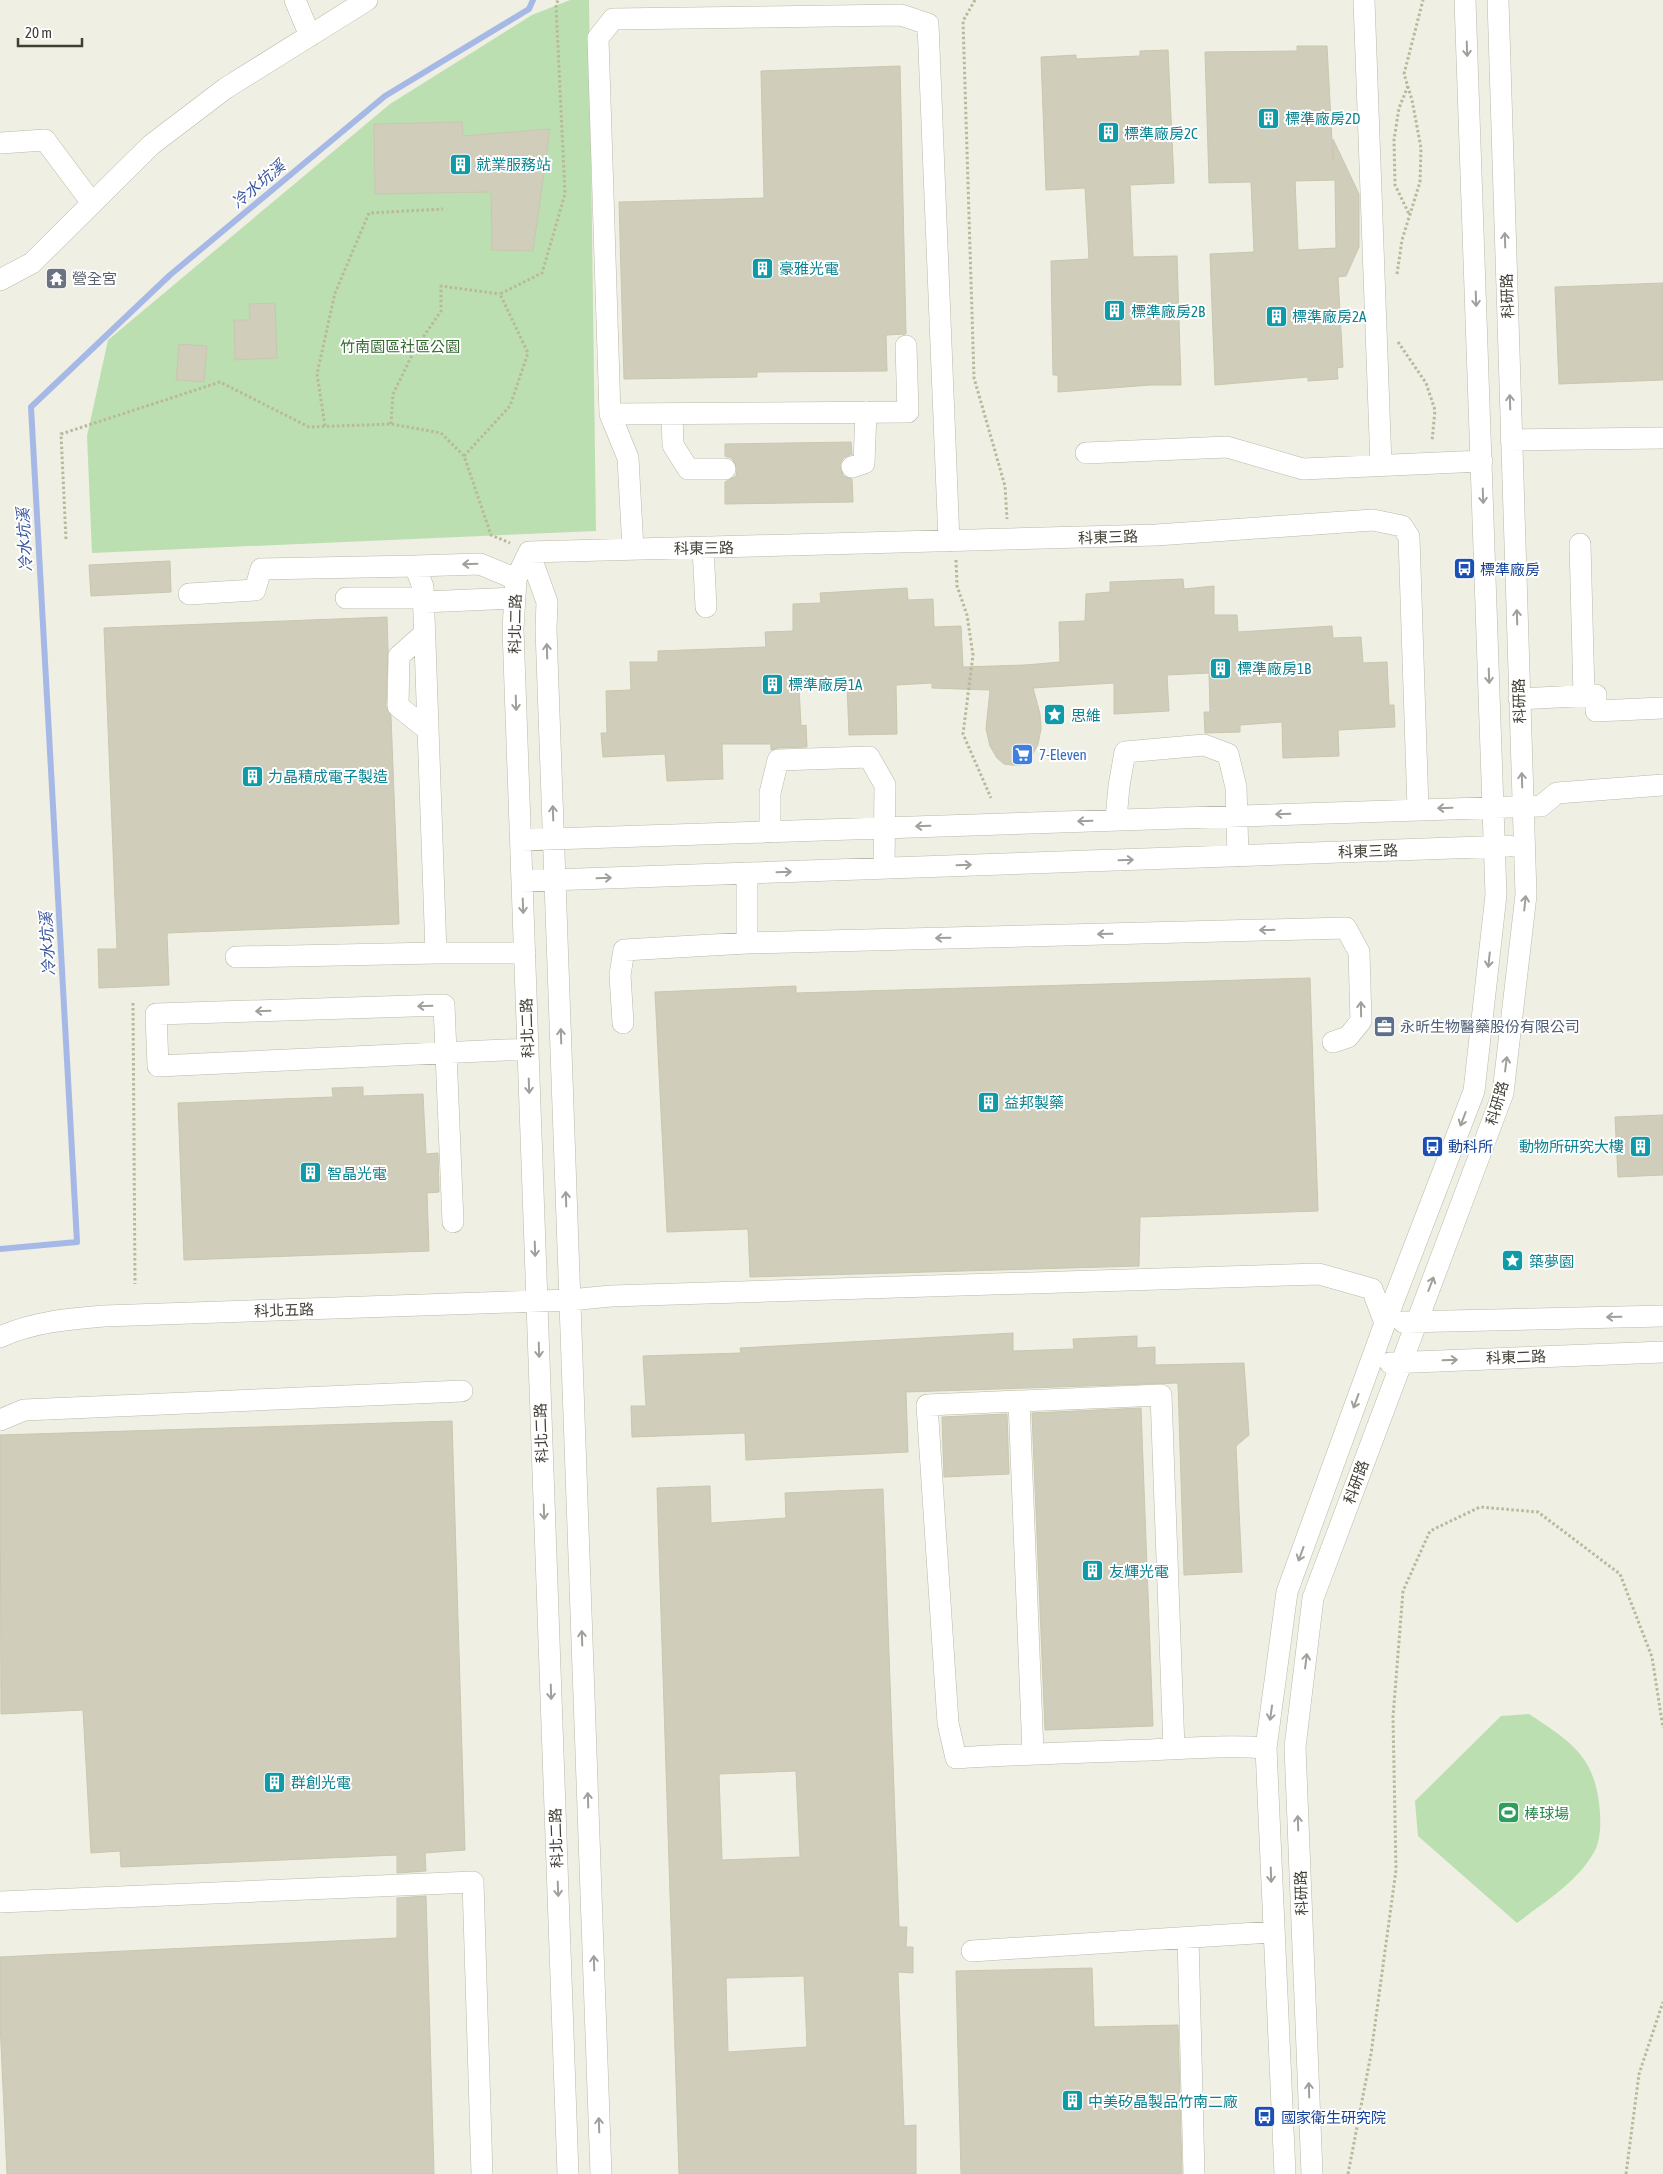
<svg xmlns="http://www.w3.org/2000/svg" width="1663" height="2174" font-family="'Asap Condensed','Noto Sans TC',sans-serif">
<rect width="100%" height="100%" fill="#efefe4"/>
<path fill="#bcdfb1" d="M570,0H589L596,531L92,553L87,436L108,340L390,104L532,15Z
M1529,1714C1573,1743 1596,1757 1600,1813C1601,1825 1600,1844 1593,1854C1576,1883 1543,1903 1517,1923L1418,1836L1415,1801L1501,1716Z"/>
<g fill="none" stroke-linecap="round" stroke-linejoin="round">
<path stroke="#a6b9e6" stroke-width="6" d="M0,1249L77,1242L31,407L170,275L385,96L529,9L533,0"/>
</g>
<path fill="#d0cdba" stroke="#c9c7af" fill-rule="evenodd" d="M1297,46H1327L1333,160V139L1359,194V247L1346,276L1338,277L1343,367L1337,368L1338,379L1308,381V377L1215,385L1210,254L1254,252L1251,182L1209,183L1205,52L1297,51ZM1335,180L1336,248L1298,250L1295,181Z
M1168,50L1174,183L1130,185L1133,257L1177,256L1181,385H1151L1058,392V375H1053L1051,261L1089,259L1085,188L1046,190L1041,57L1076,55V59L1140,56V51Z
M900,66L906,334L886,335L887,371L757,372V377L624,379L619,202L764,198L761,71Z
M462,122L463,136L550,129L533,251L492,250L491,192L375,194L374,124Z
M1663,283V380L1559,384L1555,287Z
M275,303L277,358L235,360L234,320H250L249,304Z
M179,344L207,346L204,382L176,380Z
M851,442L852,454L843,458L840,465L843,476L852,479L853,502L725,504V482L736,476L737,469L732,458L725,456V444Z
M170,561L171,592L91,596L89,565Z
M1183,579L1184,589L1214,586V615H1237L1238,632L1332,626L1333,638L1361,637L1363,663L1387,662L1389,705H1394L1395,727L1338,730L1339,756L1283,758L1282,722L1240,725V732L1205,733L1204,712H1210L1209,673L1167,675L1169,711L1114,714V683L1033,688L1040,714L1041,729L1038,744L1032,756L1021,765H1011L1004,764L997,758L990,746L986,729L990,690L932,688V683L896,685L897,734L849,735L847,685L799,687L801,726L806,725L807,747L778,748L771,750V744H722L723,779L667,781L665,754L603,757L601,733H607L606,691L631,690L630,662H658V651L766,647L765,632L793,631V604L821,603L820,593L907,588L908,600L933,599L934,627L961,626L963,667L1025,665L1060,662L1059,622L1085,621L1086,594L1110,592V582Z
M387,617L388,650L386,706L391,716L399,924L167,933L169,985L99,988L98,949H117L104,628Z
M1310,978L1318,1211L1140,1217L1139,1266L750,1277L748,1229L667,1232L655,992L796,986V993Z
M363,1087V1096L423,1094L426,1154L438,1153L439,1192L427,1193L429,1251L184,1260L178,1103L333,1097L332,1088Z
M1663,1115V1175L1618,1177L1615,1117Z
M1013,1333V1351L1074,1349L1073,1339L1137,1336V1348L1155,1347V1365L1244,1363L1249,1435L1236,1446L1242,1572L1184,1575L1178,1383L906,1392L908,1452L746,1460L745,1433L632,1437L631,1406H646L643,1356L741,1353L740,1348Z
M1141,1408L1153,1726L1045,1730L1032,1413Z
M1007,1414L1009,1474L944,1477L942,1417Z
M452,1421L465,1850L425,1853L426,1871L397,1873V1855L121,1867L120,1851L91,1853L83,1710L1,1714L0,1435Z
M710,1486L711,1523L786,1518L785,1493L883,1489L899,1927H907L906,1947H913V1973L898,1972L904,2126L916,2125V2174H679L657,1488ZM796,1771L800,1857L722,1860L719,1774ZM804,1976L807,2047L728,2052L726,1978Z
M426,1896L434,2174H7L0,2022V1957L397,1938V1898Z
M1092,1968L1094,2027L1178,2025L1182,2174H961L956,1971Z"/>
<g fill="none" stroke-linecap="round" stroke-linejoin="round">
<defs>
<path id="minor" d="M295,0L310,36
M1364,0L1381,465
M0,143L45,140L92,203
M0,280L32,263L151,145L226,88L367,0
M610,414L908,412L906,346
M672,414L673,445L688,469H725
M1511,440L1663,438
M1086,453L1227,447L1303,469L1482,461
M852,467L864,463L866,412
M1580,544L1584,695
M703,548L706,607
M633,549L628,458L610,414L598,38L613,19L901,15L928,24L949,541
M529,552L547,602L546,629L601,2174
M529,552L516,579L513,629L568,2174
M529,552L1156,535L1373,520L1402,526L1409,537L1418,809
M415,566L480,564L516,579
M189,594L255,590L261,569L415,566L423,587L436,953H525
M346,598H423
M423,602L514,598
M425,633L399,656L398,706L428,730
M1519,699L1596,695V711L1663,708
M1116,819L1119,786L1125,752L1204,745L1228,754L1236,787L1238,856
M770,832V793L778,760L869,757L885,785L884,868
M521,840L1541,806L1557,793L1663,785
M747,873V943
M522,881L1509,846
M236,957L436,953
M623,1023L620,975L624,950L747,943L1346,928L1359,952L1361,1021L1348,1037L1333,1042
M453,1222L444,1005L156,1014L158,1066L528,1049
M1403,1322L1663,1316
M0,1337C33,1322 68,1319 104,1316L570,1300L611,1296L1319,1274L1372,1289L1385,1323
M1390,1363L1663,1352
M1019,1401L1033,1753
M0,1420L24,1410L462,1391
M1174,1749L1161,1395L927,1405L948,1723L956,1758C1021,1754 1086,1752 1151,1750C1190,1748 1228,1745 1266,1748
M0,1902L473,1882L482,2174
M1188,1938L1194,2174
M972,1951L1273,1932
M1285,2174L1266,1748L1287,1592L1385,1323L1474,1091L1496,895L1465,0
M1312,2174L1295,1747L1313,1598L1503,1093L1526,895L1498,0"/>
</defs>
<use href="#minor" stroke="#b9b9a8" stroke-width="22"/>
<path stroke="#bab89a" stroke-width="3" stroke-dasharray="2.5 2.5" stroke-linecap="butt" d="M975,0L963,21L974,378L1005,486L1007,519
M1408,86L1399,108L1394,140L1395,185L1409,214
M1397,274L1402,240L1420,182L1421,148L1412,100L1404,74L1423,0
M1398,342L1426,383L1435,410L1432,441
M391,424L393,394L415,349L441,311V286L500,294
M325,426L317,374L335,293L369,213L443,209
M464,456L510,406L528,353L500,294L542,273L565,194L556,5L558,0
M66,539L61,434L220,382L309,427L391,424L441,433L464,456L491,535L510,543
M956,560L957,586L967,615L973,655L963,734L991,798
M133,1003L135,1284
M1348,2174L1371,2054L1396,1870L1393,1717L1403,1591L1430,1531L1480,1507L1538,1512L1620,1574L1652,1657L1663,1728
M1626,2174L1639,2074L1663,2002"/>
<use href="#minor" stroke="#fff" stroke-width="21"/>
</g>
<defs><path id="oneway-shaft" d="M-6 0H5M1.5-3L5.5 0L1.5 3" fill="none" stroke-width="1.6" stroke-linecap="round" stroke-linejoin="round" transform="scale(1.25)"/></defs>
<g stroke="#a09f9a">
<use href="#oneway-shaft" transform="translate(1467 49) rotate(88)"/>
<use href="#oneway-shaft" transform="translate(1505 240) rotate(-92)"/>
<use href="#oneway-shaft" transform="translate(1476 299) rotate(88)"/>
<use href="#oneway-shaft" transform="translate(1510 402) rotate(-92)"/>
<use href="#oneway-shaft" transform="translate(1483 496) rotate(88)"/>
<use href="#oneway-shaft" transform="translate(470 564) rotate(178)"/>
<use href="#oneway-shaft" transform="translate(1517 617) rotate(-92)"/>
<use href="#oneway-shaft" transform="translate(547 651) rotate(-92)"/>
<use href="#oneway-shaft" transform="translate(1489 676) rotate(88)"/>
<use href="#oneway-shaft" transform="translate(516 703) rotate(88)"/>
<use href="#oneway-shaft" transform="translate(1522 780) rotate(-92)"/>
<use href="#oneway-shaft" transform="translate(1445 808) rotate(178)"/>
<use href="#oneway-shaft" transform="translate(553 813) rotate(-92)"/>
<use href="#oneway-shaft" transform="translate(1283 814) rotate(178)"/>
<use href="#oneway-shaft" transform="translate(1085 821) rotate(178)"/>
<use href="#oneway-shaft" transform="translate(923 826) rotate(178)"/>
<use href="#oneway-shaft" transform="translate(1126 860) rotate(-2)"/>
<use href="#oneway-shaft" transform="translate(964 865) rotate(-2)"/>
<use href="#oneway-shaft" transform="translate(784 872) rotate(-2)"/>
<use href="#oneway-shaft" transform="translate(604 878) rotate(-2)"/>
<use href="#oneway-shaft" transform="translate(1525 903) rotate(-84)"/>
<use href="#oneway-shaft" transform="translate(523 906) rotate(88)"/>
<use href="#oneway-shaft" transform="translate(1267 930) rotate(179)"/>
<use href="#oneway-shaft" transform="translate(1105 934) rotate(179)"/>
<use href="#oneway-shaft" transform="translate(943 938) rotate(179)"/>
<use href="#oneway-shaft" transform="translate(1489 960) rotate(96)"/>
<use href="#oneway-shaft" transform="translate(425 1006) rotate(178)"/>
<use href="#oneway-shaft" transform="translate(1361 1009) rotate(-91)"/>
<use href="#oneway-shaft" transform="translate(263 1011) rotate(178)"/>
<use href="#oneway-shaft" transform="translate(561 1036) rotate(-92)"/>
<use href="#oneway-shaft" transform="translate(1506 1064) rotate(-83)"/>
<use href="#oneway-shaft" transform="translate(529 1086) rotate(88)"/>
<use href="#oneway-shaft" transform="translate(1463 1119) rotate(111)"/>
<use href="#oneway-shaft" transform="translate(566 1199) rotate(-92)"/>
<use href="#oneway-shaft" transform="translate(535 1249) rotate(88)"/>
<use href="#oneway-shaft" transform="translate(1431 1284) rotate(-69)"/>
<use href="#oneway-shaft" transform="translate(1614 1317) rotate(179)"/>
<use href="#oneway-shaft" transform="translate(539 1350) rotate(88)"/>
<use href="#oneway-shaft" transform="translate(1450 1360) rotate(-2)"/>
<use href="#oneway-shaft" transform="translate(1356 1401) rotate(110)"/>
<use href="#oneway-shaft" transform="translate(544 1512) rotate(88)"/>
<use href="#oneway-shaft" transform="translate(1301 1554) rotate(110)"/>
<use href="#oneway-shaft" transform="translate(582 1638) rotate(-92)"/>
<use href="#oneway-shaft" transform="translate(1306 1661) rotate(-83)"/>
<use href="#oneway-shaft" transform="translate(551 1692) rotate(88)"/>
<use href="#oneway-shaft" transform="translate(1271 1713) rotate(98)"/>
<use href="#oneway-shaft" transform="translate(588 1800) rotate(-92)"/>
<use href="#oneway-shaft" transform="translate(1298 1823) rotate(-92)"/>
<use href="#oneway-shaft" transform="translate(1271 1875) rotate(88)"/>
<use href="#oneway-shaft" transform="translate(558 1889) rotate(88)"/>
<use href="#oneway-shaft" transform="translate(594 1963) rotate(-92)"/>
<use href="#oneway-shaft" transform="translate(1309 2090) rotate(-92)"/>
<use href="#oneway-shaft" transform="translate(599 2125) rotate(-92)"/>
</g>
<defs>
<symbol id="building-square" viewBox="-11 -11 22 22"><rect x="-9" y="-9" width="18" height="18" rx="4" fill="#0f9aa8" stroke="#fff"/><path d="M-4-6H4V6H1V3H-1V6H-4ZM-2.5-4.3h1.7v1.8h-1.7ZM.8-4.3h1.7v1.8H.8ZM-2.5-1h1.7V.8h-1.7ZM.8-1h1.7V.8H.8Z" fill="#fff"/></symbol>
<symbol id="temple-square" viewBox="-11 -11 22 22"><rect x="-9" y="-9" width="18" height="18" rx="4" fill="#6b7280" stroke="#fff"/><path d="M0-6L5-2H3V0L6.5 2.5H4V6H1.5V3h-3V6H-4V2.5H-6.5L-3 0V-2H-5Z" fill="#fff"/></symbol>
<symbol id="bus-square" viewBox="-11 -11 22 22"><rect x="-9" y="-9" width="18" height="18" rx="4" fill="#1a4fb4" stroke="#fff"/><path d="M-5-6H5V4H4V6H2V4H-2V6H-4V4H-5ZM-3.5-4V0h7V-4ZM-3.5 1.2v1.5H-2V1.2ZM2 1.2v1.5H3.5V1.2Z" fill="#fff"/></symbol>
<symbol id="sight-square" viewBox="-11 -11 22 22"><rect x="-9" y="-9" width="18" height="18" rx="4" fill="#0f9aa8" stroke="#fff"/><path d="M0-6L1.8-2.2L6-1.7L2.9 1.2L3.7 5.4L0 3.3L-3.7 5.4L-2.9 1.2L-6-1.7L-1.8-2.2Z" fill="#fff"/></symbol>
<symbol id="supermarket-square" viewBox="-11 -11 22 22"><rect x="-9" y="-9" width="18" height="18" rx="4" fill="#3f7fe0" stroke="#fff"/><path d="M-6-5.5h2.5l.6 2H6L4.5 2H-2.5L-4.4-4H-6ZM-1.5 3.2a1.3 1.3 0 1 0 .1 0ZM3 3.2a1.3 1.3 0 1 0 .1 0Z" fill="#fff"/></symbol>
<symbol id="office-square" viewBox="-11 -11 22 22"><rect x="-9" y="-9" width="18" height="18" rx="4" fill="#5c6f8a" stroke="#fff"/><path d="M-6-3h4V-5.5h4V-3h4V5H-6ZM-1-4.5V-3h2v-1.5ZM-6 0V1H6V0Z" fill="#fff"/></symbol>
<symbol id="stadium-square" viewBox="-11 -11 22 22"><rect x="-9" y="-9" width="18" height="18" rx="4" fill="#2e9e5b" stroke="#fff"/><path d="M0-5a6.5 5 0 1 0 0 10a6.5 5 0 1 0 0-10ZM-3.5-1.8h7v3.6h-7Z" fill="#fff"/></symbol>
</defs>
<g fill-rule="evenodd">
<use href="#building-square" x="1256" y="106" width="25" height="25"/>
<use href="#building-square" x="1096" y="120" width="25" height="25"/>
<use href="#building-square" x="448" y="152" width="25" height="25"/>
<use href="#building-square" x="750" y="256" width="25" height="25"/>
<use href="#temple-square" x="44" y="266" width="25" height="25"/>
<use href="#building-square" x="1102" y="298" width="25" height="25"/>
<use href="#building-square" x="1264" y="304" width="25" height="25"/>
<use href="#bus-square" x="1452" y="556" width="25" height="25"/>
<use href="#building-square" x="1208" y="656" width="25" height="25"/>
<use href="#building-square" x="760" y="672" width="25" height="25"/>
<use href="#sight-square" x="1042" y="702" width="25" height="25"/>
<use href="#supermarket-square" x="1010" y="742" width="25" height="25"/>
<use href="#building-square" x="240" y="764" width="25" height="25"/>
<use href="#office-square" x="1372" y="1014" width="25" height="25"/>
<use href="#building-square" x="976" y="1090" width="25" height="25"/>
<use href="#bus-square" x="1420" y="1134" width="25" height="25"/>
<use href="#building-square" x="1628" y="1134" width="25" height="25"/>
<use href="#building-square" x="298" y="1160" width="25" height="25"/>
<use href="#sight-square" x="1500" y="1248" width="25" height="25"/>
<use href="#building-square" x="1080" y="1558" width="25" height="25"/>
<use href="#building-square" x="262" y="1770" width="25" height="25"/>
<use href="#stadium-square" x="1496" y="1800" width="25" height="25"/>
<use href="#building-square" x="1060" y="2088" width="25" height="25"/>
<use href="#bus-square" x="1252" y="2104" width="25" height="25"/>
</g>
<g text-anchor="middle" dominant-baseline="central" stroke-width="4" stroke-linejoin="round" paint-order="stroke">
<g font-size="15" fill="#0d838f" stroke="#fff" text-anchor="start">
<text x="1285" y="118">標準廠房2D</text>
<text x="1124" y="133">標準廠房2C</text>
<text x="476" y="164">就業服務站</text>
<text x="779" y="268">豪雅光電</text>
<text x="1131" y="311">標準廠房2B</text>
<text x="1292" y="316">標準廠房2A</text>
<text x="1237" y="668">標準廠房1B</text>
<text x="788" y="684">標準廠房1A</text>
<text x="1071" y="715">思維</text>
<text x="268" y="776">力晶積成電子製造</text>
<text x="1004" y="1102">益邦製藥</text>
<text x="1624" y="1146" text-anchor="end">動物所研究大樓</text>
<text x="327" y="1173">智晶光電</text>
<text x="1529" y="1261">築夢園</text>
<text x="1109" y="1571">友輝光電</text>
<text x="291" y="1782">群創光電</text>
<text x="1088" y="2101">中美矽晶製品竹南二廠</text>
</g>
<g font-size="15" fill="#5b616d" stroke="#fff" text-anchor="start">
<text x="72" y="278">營全宮</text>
</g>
<g font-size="15" fill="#413f34" stroke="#fff">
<text transform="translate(1507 296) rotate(-92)">科研路</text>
<text transform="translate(1108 537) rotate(-2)">科東三路</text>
<text transform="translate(704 548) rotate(-1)">科東三路</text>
<text transform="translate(515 624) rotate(-89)">科北二路</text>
<text transform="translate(1519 701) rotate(-92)">科研路</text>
<text transform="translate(1368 851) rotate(-2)">科東三路</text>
<text transform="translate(527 1028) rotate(-92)">科北二路</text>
<text transform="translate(1497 1103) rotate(-74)">科研路</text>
<text transform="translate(284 1310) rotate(-2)">科北五路</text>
<text transform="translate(1516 1357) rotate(-2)">科東二路</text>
<text transform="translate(541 1433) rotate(-92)">科北二路</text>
<text transform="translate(1356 1482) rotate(-70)">科研路</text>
<text transform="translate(556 1838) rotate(-92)">科北二路</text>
<text transform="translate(1301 1893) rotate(-92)">科研路</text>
</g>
<g font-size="15" fill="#346b2f" stroke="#fff">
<text x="400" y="346">竹南園區社區公園</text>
</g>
<g font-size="15" fill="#164399" stroke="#fff" text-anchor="start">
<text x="1480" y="569">標準廠房</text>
<text x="1448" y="1146">動科所</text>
<text x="1281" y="2117">國家衛生研究院</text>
</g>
<g font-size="15" fill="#366cbe" stroke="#fff" text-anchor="start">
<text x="1039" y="754">7-Eleven</text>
</g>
<g font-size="15" fill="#4e5e75" stroke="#fff" text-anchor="start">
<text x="1400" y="1026">永昕生物醫藥股份有限公司</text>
</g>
<g font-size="15" fill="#27864d" stroke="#fff" text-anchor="start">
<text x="1524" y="1813">棒球場</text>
</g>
<g font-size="16" font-style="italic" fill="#3b579f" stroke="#fff">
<text transform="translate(258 184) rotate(-40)">冷水坑溪</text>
<text transform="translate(24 540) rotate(-93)">冷水坑溪</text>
<text transform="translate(47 944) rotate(-93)">冷水坑溪</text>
</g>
</g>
<path d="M18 38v8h64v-8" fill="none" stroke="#413f34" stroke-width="2.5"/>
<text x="25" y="38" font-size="15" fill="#413f34" stroke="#ffffff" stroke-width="4" paint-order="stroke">20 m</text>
</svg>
